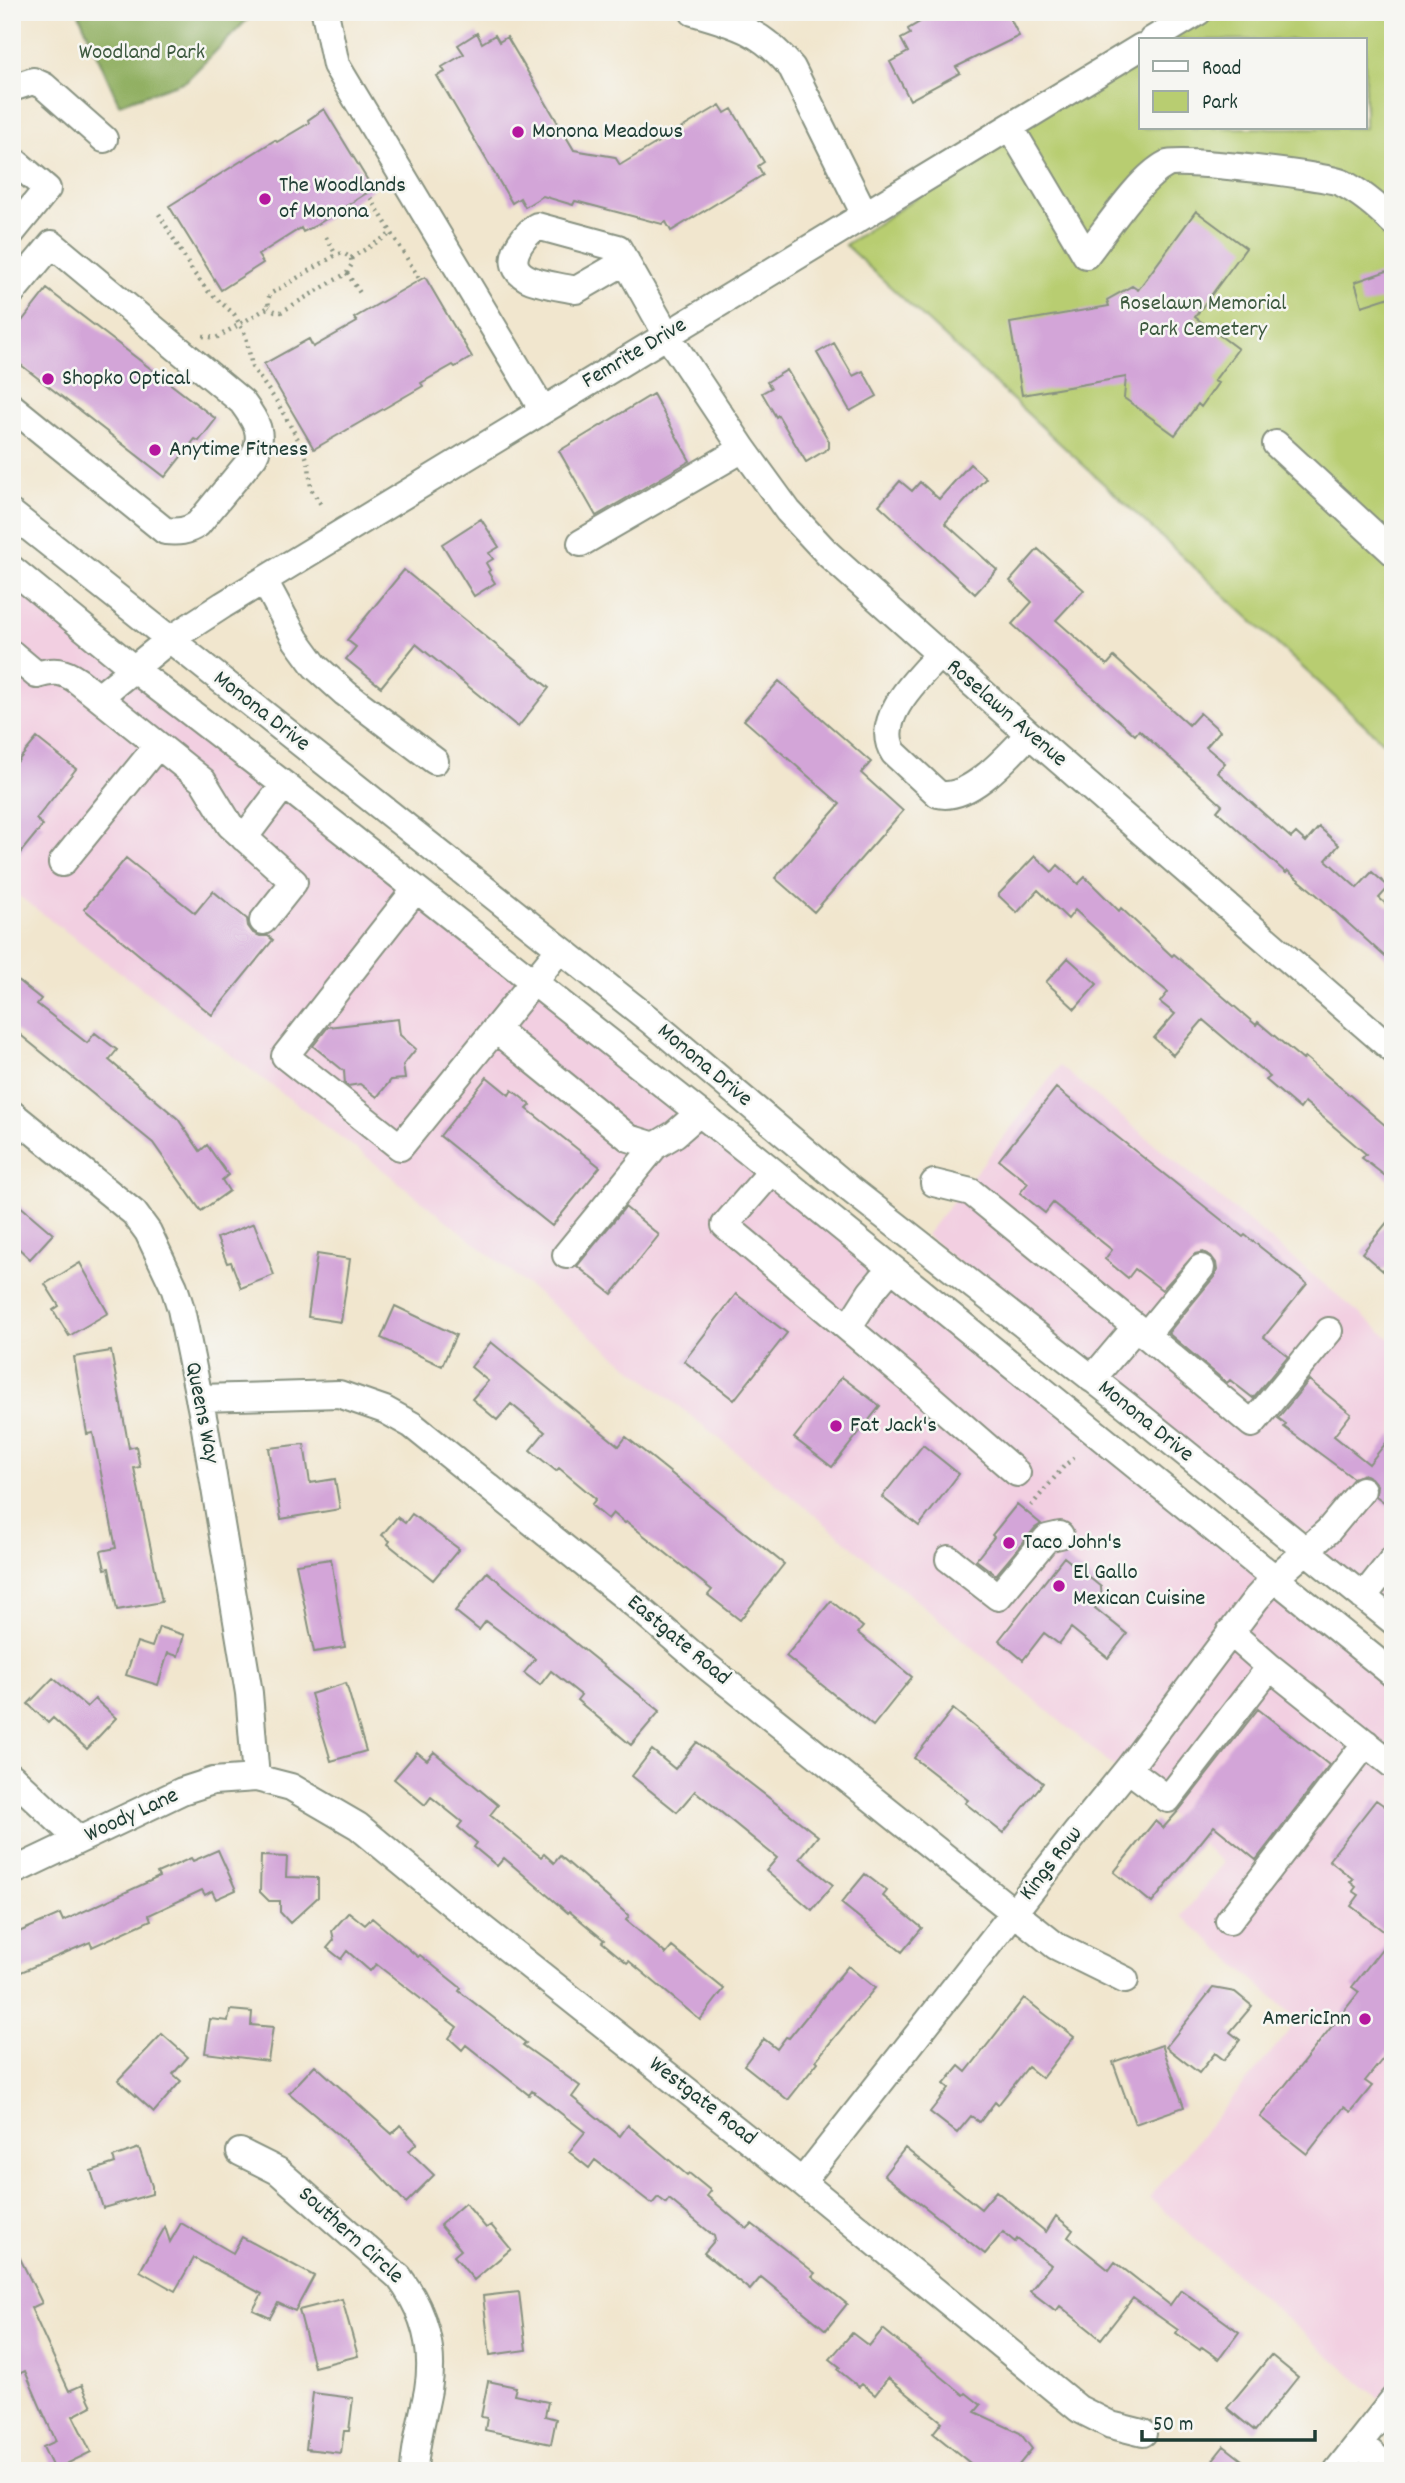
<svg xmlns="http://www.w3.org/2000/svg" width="1405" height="2483" font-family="Dekko,sans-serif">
<rect width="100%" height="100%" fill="#f6f6f2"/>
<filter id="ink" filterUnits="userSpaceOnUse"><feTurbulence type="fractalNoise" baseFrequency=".0143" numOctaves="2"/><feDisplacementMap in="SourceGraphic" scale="14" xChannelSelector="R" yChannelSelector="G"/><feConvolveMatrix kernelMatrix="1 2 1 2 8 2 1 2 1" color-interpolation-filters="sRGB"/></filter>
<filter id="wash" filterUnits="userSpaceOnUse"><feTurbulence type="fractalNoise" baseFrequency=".00686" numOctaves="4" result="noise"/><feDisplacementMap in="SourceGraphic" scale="28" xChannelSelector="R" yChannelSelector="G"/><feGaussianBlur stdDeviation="1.57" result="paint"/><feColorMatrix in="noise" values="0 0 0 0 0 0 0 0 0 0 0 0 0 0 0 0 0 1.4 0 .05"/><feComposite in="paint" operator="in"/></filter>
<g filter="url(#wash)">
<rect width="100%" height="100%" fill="#f1e6ce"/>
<path fill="#f2cfe1" d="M12,569L1311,1607L1393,1692V2400L1378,2398L1149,2198L1298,2020L1182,1916L1223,1863L1124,1775L810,1511L363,1154L12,891Z
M1060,1066L1393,1341V1621L1335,1575L1301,1527L1305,1551L926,1235Z"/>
<path fill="#b8cd71" stroke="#6c8552" stroke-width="2" d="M1198,12H1393V751L845,245L1141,50V128H1365V40H1155Z"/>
<path fill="#92b063" stroke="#58764c" stroke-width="2" d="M78,12H255L186,81L119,104Z"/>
<g id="blocks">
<path fill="#d3a5d8" d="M937,12H1007L1019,36L956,67L960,73L910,100L890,62L908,52L901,39L910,34L908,29Z
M477,33L482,43L495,35L499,42L507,37L574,150L615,157L620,165L720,105L725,113L732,109L764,162L758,166L763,175L671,231L666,222L662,224L575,201L573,205L543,196L525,207L520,198L512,203L437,76L445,72L442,67L464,54L458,45Z
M324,109L373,189L315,226L303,232L301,228L258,255L263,263L221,290L169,206L275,140L277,142L309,123L308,120Z
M1196,211L1246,248L1195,317L1238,349L1214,381L1218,383L1201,407L1198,404L1175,435L1124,398L1126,377L1022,395L1010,323L1109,306L1107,300L1132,286L1138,290Z
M1393,269V296L1362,306L1355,282Z
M425,277L472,357L455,367L453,365L421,383L423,386L314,449L264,364L309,339L313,347L357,322L354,318Z
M47,289L216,419L199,441L195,439L165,477L12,358V334Z
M834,343L853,376L863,371L877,396L850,411L817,353Z
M787,370L829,441V448L806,462L778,415L776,417L762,393L771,388L767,382Z
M653,394L690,461L596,516L559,451Z
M970,464L986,478L945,523L997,570L975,594L879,505L900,481L912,491L920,482L939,499Z
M481,519L499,547L489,553L493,559L486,563L490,570L488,572L495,583L474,596L442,544Z
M1038,549L1084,590L1056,620L1107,665L1114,657L1189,725L1200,713L1220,731L1206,747L1225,763L1217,772L1291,838L1296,833L1306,842L1319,827L1339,845L1326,860L1357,888L1372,872L1389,887L1379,898L1393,910V964L1317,895L1288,871L1286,873L1217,811L1222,805L1139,730L1135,735L1012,624L1032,602L1010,581Z
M404,570L549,688L518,727L416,644L381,687L346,659L356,647L347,640Z
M779,681L871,762L861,773L903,811L814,912L775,878L840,804L744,720Z
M37,738L76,769L36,819L43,825L12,863V768Z
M1035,856L1052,872L1058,865L1078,884L1085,877L1119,911L1121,908L1172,956L1174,954L1256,1025L1258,1022L1303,1060L1305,1057L1393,1132V1182L1362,1158L1366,1154L1305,1102L1300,1109L1266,1080L1270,1077L1203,1020L1173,1055L1154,1038L1175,1014L1160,1002L1168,992L1137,967L1075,910L1068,919L1038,890L1017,913L998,895Z
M126,858L195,913L213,891L247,919L248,926L253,933L260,936H268L273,940L212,1015L84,909Z
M1068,958L1097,984L1075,1009L1046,982Z
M12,976L41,999L37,1004L87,1043L95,1033L117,1050L109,1060L178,1119L200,1151L207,1145L228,1175L222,1180L229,1191L201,1211L153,1143L12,1028Z
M398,1019L400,1035L416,1049L403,1065L405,1079L391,1080L377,1097L360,1084L348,1086L345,1084L344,1071L313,1046L328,1027Z
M487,1077L509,1095L512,1090L531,1105L527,1109L600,1167L552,1226L440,1136Z
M1056,1088L1243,1237L1245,1235L1307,1284L1264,1337L1288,1356L1253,1398L1230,1380L1227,1383L1168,1333L1214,1277L1217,1270L1216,1263L1211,1256L1203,1252L1195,1254L1162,1290L1135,1269L1128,1278L1105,1259L1112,1250L1053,1203L1045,1213L1020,1193L1028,1183L999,1160Z
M12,1199L53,1234L30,1259L12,1242Z
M625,1207L659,1235L612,1294L577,1266Z
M1393,1215V1259L1383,1271L1362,1253Z
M254,1223L274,1275L241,1288L231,1262L227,1263L217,1238Z
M317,1254L350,1259L341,1322L308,1317Z
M80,1263L108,1313L69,1336L53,1310L59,1306L45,1284Z
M736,1294L787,1333L734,1400L684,1361Z
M395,1306L456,1335L442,1366L381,1338Z
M491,1342L619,1446L626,1437L784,1564L740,1620L708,1595L712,1590L627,1522L625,1523L613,1513L608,1519L591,1505L596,1499L559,1468L556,1471L530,1450L545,1432L511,1404L497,1420L472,1399L488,1381L471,1367Z
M111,1351L129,1448L136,1446L140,1467L134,1468L162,1602L117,1610L109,1568L105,1569L101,1551L116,1548L93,1433L87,1434L74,1357Z
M842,1377L880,1406L832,1467L794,1438Z
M1309,1380L1351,1414L1334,1436L1369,1464L1393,1434V1509L1376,1496L1377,1485L1371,1478L1364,1474L1353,1478L1284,1427L1286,1424L1278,1418Z
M304,1444L310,1483L335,1479L340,1509L281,1519L269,1448Z
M923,1445L959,1474L919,1526L882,1497Z
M1017,1504L1041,1524L1035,1528L996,1575L976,1560L994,1537L992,1535Z
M412,1514L459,1549L433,1580L388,1544L390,1541L382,1535L397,1517L405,1523Z
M1064,1557L1101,1587L1102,1599L1095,1608L1127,1634L1108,1658L1071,1628L1059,1644L1044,1633L1023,1660L999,1640Z
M331,1559L345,1647L314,1652L296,1564Z
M487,1572L660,1711L631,1745L577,1700L581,1695L551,1671L540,1685L524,1673L535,1659L505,1635L486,1621L479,1630L455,1611Z
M831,1601L863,1627L858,1633L912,1677L873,1726L786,1656Z
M159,1627L184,1635L178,1656L168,1653L158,1685L126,1675L137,1642L152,1647Z
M53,1678L87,1707L95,1699L116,1718L87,1749L53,1718L48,1723L28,1704Z
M346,1683L366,1751L331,1761L311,1694Z
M953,1709L1043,1783L1003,1833L965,1803L968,1800L914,1758Z
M1258,1709L1329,1765L1256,1860L1214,1826L1152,1903L1114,1872L1155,1821L1163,1828L1180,1809Z
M697,1742L818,1836L800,1858L833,1885L812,1910L766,1871L777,1858L695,1791L677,1812L632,1776L652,1750L675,1769Z
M417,1752L427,1760L434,1752L498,1805L490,1815L541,1857L544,1854L554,1863L560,1856L629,1916L626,1920L666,1954L672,1947L724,1989L700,2020L629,1961L627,1963L602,1942L604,1940L569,1911L568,1913L504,1858L497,1866L474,1847L477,1843L458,1827L462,1822L431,1797L425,1805L394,1779Z
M1376,1800L1393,1812V2046L1365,2081L1372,2086L1351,2112L1344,2107L1307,2154L1260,2117L1359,1992L1352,1987L1391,1937L1351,1906L1359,1895L1353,1891L1356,1887L1350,1882L1353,1879L1329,1860Z
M218,1850L236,1890L216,1899L212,1891L205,1895L202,1890L149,1915L151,1920L92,1947L90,1942L12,1976V1935L60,1914L63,1921L159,1877L157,1873L191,1858L193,1861Z
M261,1856L287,1857L286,1877L318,1878V1897L290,1923L280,1912V1901H269L260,1892Z
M865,1874L887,1891L883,1896L922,1928L902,1952L841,1903Z
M349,1912L365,1925L372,1918L418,1957L420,1955L461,1988L459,1991L526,2043L523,2045L580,2086L572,2097L620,2136L628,2125L687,2175L689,2173L711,2191L707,2196L747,2229L752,2224L815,2273L812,2276L847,2304L826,2330L761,2277L750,2290L704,2253L715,2240L714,2236L669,2199L666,2203L658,2197L652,2204L595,2160L589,2168L569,2152L585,2132L532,2091L529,2095L466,2045L462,2050L449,2038L457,2027L376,1964L370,1971L347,1951L341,1959L327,1948L334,1940L332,1931Z
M848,1966L875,1988L816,2060L818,2062L788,2100L744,2065L764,2039L777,2049L786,2037L789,2038Z
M1213,1988L1235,1992L1252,2006L1230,2032L1240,2040L1224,2060L1215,2053L1199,2073L1166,2047Z
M1024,1998L1074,2037L1042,2078L1028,2067L998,2105L995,2102L980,2122L971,2116L957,2133L930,2112L949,2088L944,2084L959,2066L966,2072Z
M230,2010L252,2012L251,2025L273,2027L268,2061L205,2053L210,2019L228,2021Z
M162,2034L188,2057L173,2074L181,2081L154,2112L118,2080Z
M1162,2045L1184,2107L1135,2124L1113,2062Z
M315,2065L392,2134L400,2125L417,2143L409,2151L434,2175L406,2203L359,2153L289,2093Z
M139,2148L152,2186V2194L103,2208L91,2171L115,2163L113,2157Z
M905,2148L981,2209L996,2191L1046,2232L1056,2216L1073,2230L1068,2237L1109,2270L1115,2262L1170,2305L1181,2290L1239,2332L1219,2359L1202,2347L1200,2350L1176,2333L1178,2330L1133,2298L1101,2339L1060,2306L1056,2311L1030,2291L1051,2265L1017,2239L1015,2242L1003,2232L985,2254L884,2175Z
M465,2203L486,2228L491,2225L511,2249L474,2280L454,2256L461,2250L440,2225Z
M181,2223L233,2253L242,2237L314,2276L295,2311L278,2303L270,2318L253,2310L262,2294L194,2258L175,2291L140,2271L165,2227L170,2242Z
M12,2242L42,2303L31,2308L69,2391L82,2385L92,2406L73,2416L91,2452L54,2470L43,2447L56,2441L40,2406L25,2371L12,2377Z
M519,2292L526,2350L490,2355L483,2296Z
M342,2299L358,2356L314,2367L299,2310Z
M883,2329L964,2395L966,2393L981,2405L975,2412L1020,2433L1032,2449L1014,2471H980L933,2433L942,2422L888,2378L875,2395L862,2384L859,2387L838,2370L840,2367L830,2359L852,2333L869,2346Z
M1271,2355L1298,2377L1255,2431L1227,2408Z
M488,2381L516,2387L514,2395L548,2402L545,2416L556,2419L551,2444L485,2430L487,2418L481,2417Z
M313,2393L353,2398L349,2431H344L341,2453L306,2449Z
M1224,2446L1256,2471H1204Z"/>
</g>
</g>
<g filter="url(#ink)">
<use href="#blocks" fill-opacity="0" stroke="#889281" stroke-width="2"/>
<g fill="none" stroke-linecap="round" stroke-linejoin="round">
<defs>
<path id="minor" d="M325,12L336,65L543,410
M693,12C736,24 763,32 792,68L865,215
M1152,40L1198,12
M12,88L33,81L44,86L104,139
M1010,127L1086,255C1107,229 1139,178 1167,164C1180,158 1327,176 1342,183C1362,193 1377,206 1393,222
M12,159L47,189L12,232
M626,261L576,290C563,287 538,284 527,278C501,264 521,238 537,226L618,248L667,335L743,449L788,511L828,554L1029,734L1393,1050
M12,292L52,244L242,402C256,421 265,434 254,456L198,524C187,532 178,532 165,531L12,407
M1276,444L1393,552
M12,514L651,1021L850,1189L1126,1405L1393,1621
M581,543L743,449
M12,569L134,669L291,790L750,1153L1393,1674
M264,580L296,640L315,666L345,693L435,761
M12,654L37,675C54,669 64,671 78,681L203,781L230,825L294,882L263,921
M939,655C919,677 872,720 894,753L938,794C969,802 1010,754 1029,734
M99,697L169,640L223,605L1141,47
M244,838L284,785
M62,863L158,745
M416,889L285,1056L400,1147L560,949
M495,1029L629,1138L655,1146L675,1134L699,1113
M12,1114L134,1213L148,1232L174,1287L181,1309L204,1422L249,1693L256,1778
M772,1171L725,1225L911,1381L1017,1473
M934,1183L971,1192L1136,1327L1092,1379
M566,1255L655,1146
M1136,1327L1252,1424L1329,1331
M848,1328L871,1292L891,1268
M1146,1335L1201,1268
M199,1398L339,1394L385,1410L412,1425L634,1604L699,1660L1056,1946L1125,1980
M949,1559L998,1597L1047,1538L1060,1535
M1363,1597L1393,1559
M1230,1632L1270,1667L1393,1765
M1128,1769L1168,1799L1270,1667
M12,1777L79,1840
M12,1872L182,1791L213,1781L256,1778L291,1787L358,1826L458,1909L802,2182L1079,2409L1111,2425L1143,2433
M1229,1921L1366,1743
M240,2152L278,2171L399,2277C424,2310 435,2349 428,2390C423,2417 415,2443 414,2471
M802,2182L1076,1833L1128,1769L1256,1599L1275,1578L1328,1531L1362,1490
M1359,2443L1392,2471
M1337,2471L1393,2400"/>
</defs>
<use href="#minor" stroke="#889281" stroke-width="30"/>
<path stroke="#889281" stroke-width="4.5" stroke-dasharray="2 5" stroke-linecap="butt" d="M367,192L420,280
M159,214L193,272L208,291L234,314L246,336L252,367L277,402L303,448L309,465L311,489L322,506
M326,237L336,255
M351,258L392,233
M347,273L362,296
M203,336L216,338L269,307L268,300L270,294L336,255L343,253L351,258L352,264L347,273L281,312L275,311L269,307
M1031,1506L1065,1465L1077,1456"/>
<use href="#minor" stroke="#fff" stroke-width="26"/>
</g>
</g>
<g fill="#b5179e" stroke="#f6f6f2" stroke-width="2.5">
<circle cx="518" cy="132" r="7"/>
<circle cx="265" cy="199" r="7"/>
<circle cx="48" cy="379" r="7"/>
<circle cx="155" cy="450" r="7"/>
<circle cx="836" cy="1426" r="7"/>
<circle cx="1009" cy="1543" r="7"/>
<circle cx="1059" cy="1586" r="7"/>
<circle cx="1365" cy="2019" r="7"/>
</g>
<g text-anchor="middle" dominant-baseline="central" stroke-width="5" stroke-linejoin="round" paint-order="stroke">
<g font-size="23" fill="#3e5a40" stroke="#f6f6f2">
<text x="142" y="53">Woodland Park</text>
<text x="1203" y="304">Roselawn Memorial<tspan x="1203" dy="26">Park Cemetery</tspan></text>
</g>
<g font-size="23" fill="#1f3d34" stroke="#f6f6f2" text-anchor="start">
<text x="532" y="132">Monona Meadows</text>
<text x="279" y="186">The Woodlands<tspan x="279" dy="26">of Monona</tspan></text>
<text x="62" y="379">Shopko Optical</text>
<text x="169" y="450">Anytime Fitness</text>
<text x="850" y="1426">Fat Jack's</text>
<text x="1023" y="1543">Taco John's</text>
<text x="1073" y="1573">El Gallo<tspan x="1073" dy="26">Mexican Cuisine</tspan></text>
<text x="1351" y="2019" text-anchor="end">AmericInn</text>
</g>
<g font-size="23" fill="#1f3d34" stroke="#f6f6f2">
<text transform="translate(635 354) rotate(-31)">Femrite Drive</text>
<text transform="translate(261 712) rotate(38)">Monona Drive</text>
<text transform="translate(1006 714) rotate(41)">Roselawn Avenue</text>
<text transform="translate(704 1066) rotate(40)">Monona Drive</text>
<text transform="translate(201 1413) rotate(79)">Queens Way</text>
<text transform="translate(1145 1422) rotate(39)">Monona Drive</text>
<text transform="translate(678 1641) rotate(40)">Eastgate Road</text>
<text transform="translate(132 1816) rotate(-25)">Woody Lane</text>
<text transform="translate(1052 1864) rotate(-52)">Kings Row</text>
<text transform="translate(702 2102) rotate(38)">Westgate Road</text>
<text transform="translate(350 2236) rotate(42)">Southern Circle</text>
</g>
</g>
<rect width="1405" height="2483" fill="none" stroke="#f6f6f2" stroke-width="42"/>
<rect x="1139" y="38" width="228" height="91" fill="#f6f6f2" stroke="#a0aca6" stroke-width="2"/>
<rect x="1153" y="61" width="35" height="10" fill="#ffffff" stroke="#a0aca6" stroke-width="2"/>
<text x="1202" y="74" font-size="21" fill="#1f3d34">Road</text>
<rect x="1153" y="91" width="35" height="21" fill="#b8cd71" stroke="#a0aca6" stroke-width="2"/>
<text x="1202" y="108" font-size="21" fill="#1f3d34">Park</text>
<path d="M1142 2430v10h173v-10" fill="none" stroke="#1f3d34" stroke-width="3.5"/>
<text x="1153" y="2430" font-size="21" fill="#1f3d34" stroke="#f6f6f2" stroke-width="5" paint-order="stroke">50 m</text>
</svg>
